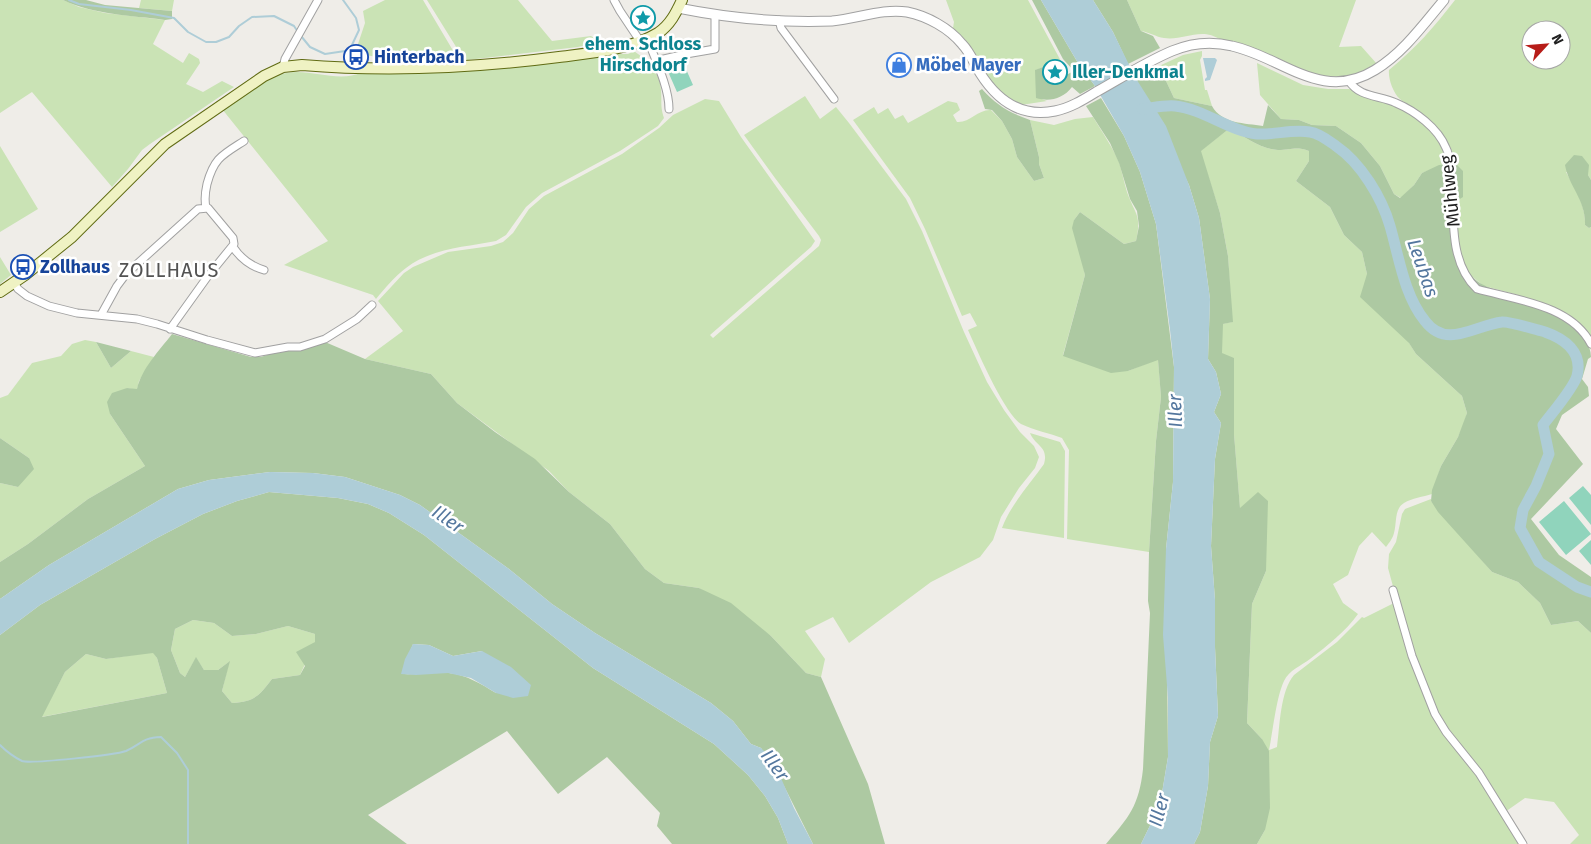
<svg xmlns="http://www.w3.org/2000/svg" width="1591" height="844" font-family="'Fira Sans',sans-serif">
<rect width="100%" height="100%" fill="#efede8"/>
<path fill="#cae3b5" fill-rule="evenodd" d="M0,0H63L79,7L105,13L165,20L153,44L183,63L189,53L199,59L200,63L186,84L203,92L222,81L234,87L150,144L142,150L128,169L112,187L32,92L0,113Z
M141,0H174L172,11L139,8Z
M385,0H423L458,59L456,61L382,58L355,53L365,23L363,11Z
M427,0H518L552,41L591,36L600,42L578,47L467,60L463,58Z
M946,0H1028L1062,63L1049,70L1043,67L1036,70V97L1047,101L1021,105L1007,97L992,84L967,42L953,28L954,22Z
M1127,0H1356L1339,47L1361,46L1377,64L1361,73L1339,78L1319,76L1221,40C1201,26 1184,41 1164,38C1156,37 1149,32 1141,31Z
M1455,0H1591V180L1588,175L1566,172C1575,189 1586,205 1585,225L1589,228L1591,227V350L1588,343L1541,306L1518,295L1484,286L1469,274L1459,253L1455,202L1456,164H1453C1451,154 1449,143 1442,134C1435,125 1426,116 1416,110C1411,106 1404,103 1400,99C1393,93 1388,78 1389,70C1415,49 1435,26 1455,0ZM1531,30H1561V60H1531Z
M634,51C648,61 660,72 661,90C662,102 660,106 664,118L658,126L620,151L542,193L526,207L506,235L496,241C466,247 432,248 406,268C395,276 385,288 376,299L373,295L284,265L328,241L222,109C242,96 263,78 286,73C311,68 339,84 362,72L607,54H628Z
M1202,51V56L1200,60L1205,90H1207L1212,106L1174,98L1159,66L1183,55Z
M1257,63L1303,85L1328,89H1351L1395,105L1430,128L1445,149L1447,164L1422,173L1414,185L1401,198L1394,194L1380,166L1361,143L1336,126L1312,125L1299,120L1281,119L1260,95Z
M805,96L820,119L836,107L849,123L906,199L922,231L964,332L987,382L1004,410L1020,432L1034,446L1039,457L1035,468L1019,488L1001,517L993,540L980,557L931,582L849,643L833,617L805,631L825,659L821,677L806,673L771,636L699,588L664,583L645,569L610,524L569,492L549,471L457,403L431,374L365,359L403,331L378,301L404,273L413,267L448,252L491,246L503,242L513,233L529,209L544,196L622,154L659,128L673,115L705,99L719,101L741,137L815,241L811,247L710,335L713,338L819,246L821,240L819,236L775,178L744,135Z
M948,101L957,103L960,110L953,115L957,122C970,123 978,109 991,110L1002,121L1012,139L1017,157L1034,181L1044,178L1039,164V157L1030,120L1054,125L1075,119L1093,117C1102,132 1112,146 1119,162C1122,172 1124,182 1127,192C1135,215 1142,214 1136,241L1124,244L1080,212L1074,220L1085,275L1063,355L1128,371L1158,359L1161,397L1156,441L1149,552L1067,539L1069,450L1062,438C1049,433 1033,430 1021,424C1004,413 977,350 968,330L977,326L970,313L962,316L925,229L910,198L853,120L874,107L878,114L888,108L895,119L903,115L908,123Z
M1230,128C1245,137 1260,149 1278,150C1291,150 1296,146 1309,151V161L1296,181L1330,207L1344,235L1362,252L1367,274L1416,354L1462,396L1467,413L1464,424L1458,437L1441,466L1432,494C1423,497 1412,498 1404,503C1394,509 1397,523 1394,533C1393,538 1389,543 1386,547L1372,532L1359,546L1348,575L1333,584L1343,603L1358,614C1346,631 1327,646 1310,659C1301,666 1289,670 1284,681C1276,698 1273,731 1269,750L1277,747C1280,725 1280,692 1294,675L1337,642L1362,617L1364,618L1394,603L1423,692L1521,844H1257L1265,830L1262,739L1247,723L1252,604L1266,571L1240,509L1234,434L1222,353V324L1232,322L1228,256L1220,213L1200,151Z
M0,146L38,209L0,232Z
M0,257L11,275L0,284Z
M85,340L96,342L111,368L131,351L154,357L139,381L137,390L127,388L110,414L145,466L88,499L28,544L0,562V483L18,487L29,458L0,438V398L8,395L32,363L61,356L72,344Z
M1030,433L1060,442L1065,451L1064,538L1002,528C1011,504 1030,484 1044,464C1049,446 1035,446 1030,433Z
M1431,499V501L1492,572L1518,582L1540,603L1551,625L1578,621L1591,633V844H1570L1579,835L1554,802L1525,798L1505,812L1442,722L1406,634L1388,568L1389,554L1396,542L1402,514L1405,509Z
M193,620L214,623L232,636L256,634L288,626L315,634V642L300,675L272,679C259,696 254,702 232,703L222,691L229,662L218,670H204L196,658L185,677L180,673L171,650L175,629Z
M153,652L157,658L167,693L41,717L65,672L86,654L106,659Z"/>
<path fill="#adc9a2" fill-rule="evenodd" d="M63,0H86L105,5L172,11V19L165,20C130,15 95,15 63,0Z
M1032,0H1041L1078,63L1095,86L1080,94L1072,87C1063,99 1049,102 1036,98L1035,70L1043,67L1049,70L1056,80L1074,71L1063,59Z
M1093,0H1127L1141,31L1153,36L1160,48L1128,64L1113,32Z
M1159,66L1174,98L1212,106C1222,124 1245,123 1263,126L1268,105L1281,119L1299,120L1312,125L1336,126L1361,143L1380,166L1394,194L1400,198L1414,185L1422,173L1439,165L1456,164L1463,171V197L1455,202C1457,226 1455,252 1469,272C1479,288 1499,290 1515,295C1540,303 1591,327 1591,357L1588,359L1582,379L1588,387L1589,396L1562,415L1556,429L1583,464L1531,519L1559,555L1591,577V633L1578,621L1551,625L1540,603L1518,582L1492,572L1438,512L1431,501L1432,490L1441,466L1458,437L1467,413L1462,396L1416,354L1409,343L1360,297L1367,274L1362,252L1344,235L1330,207L1296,181L1309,161V151C1296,146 1291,150 1278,150C1260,149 1245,137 1230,128L1201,151L1220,213L1228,256L1233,322L1223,324L1222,353L1234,358V434L1240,508L1258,492L1268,501L1266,571L1252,604L1247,723L1262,739L1269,751L1270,808L1265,830L1257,844H1194L1200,832L1208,786L1210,742L1218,716L1215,647V600L1211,546L1215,459L1221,423L1214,412L1221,394L1216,372L1208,359L1210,299L1199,218L1189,185L1135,77Z
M982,89C996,105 1010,113 1030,120L1039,157V164L1044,178L1034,181L1017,157L1012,139L1002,121L992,110L985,109L979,91Z
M1101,98L1124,136L1140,172L1156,224L1174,367L1173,482L1166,549L1168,757L1160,805L1141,844H1106C1129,817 1139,806 1143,769L1150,613L1148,601L1149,552L1156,441L1161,397L1158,360L1128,371L1111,373L1063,356L1085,275L1072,228L1074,220L1080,212L1124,244L1136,241L1139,226L1137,211L1130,199L1119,163L1110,143L1086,106Z
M1574,155L1582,156L1589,165L1588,175L1591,180V227L1589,228L1585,225C1586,200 1569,187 1565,165Z
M172,334L251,357H261L276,352L325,342L365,359L431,374L457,403L495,432L535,459L569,492L610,524L645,569L664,583L699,588L731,603L771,636L806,673L821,677L868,784L885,844H813L784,786L761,748L751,744L733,721L711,703L595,633L552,604L509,569L420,505L400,495L345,477L313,473L270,472L209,480L178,489L49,565L0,599V562L28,544L88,499L145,466L110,414L107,402L112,393L127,388L137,389C142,368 159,351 172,334Z
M96,342L131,351L111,368Z
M0,438L29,458L34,469L18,487L0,483Z
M269,492L338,498L368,504L389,513L424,535L593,668L714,744L748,775L765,796L778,818L788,844H672L657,826L660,813L607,757L558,794L507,731L368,815L407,844H0V635L40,605L155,539L203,514L237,501ZM193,620L214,623L232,636L256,634L288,626L315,634V642L296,652L305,666L300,675L272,679C259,696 254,702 232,703L222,691L230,661L218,670H204L196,657L185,677L180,673L171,650L175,629ZM413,644L429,645L453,656L482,651L496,693C481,684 467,675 449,673C434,671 417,675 402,674ZM153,653L157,658L167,693L42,717L65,672L86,654L106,659Z"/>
<path fill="#90d4bc" d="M682,60L693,85L677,92L666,67Z
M1583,486L1591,495V525L1569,498Z
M1564,501L1591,534L1566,555L1539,522Z
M1591,540V565L1579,551Z"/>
<path fill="#aecdd7" d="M1041,0H1093L1113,32L1135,77L1166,126L1189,185L1199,218L1210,299L1208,359L1216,372L1221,394L1214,412L1221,423L1215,459L1211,546L1215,600V647L1218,716L1210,742L1208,786L1200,832L1194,844H1141L1160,805L1168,757V698L1163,635L1166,549L1173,482L1174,367L1170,330L1156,224L1140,172L1124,136L1095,86L1078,63Z
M1203,58H1215L1217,60L1210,80L1205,81V79L1207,77Z
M270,472L313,473L345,477L400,495L420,505L509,569L552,604L595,633L711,703L733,721L751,744L761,748L774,762L794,808L813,844H788L778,818L765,796L748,775L714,744L593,668L424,535L389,513L368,504L338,498L269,492L237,501L203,514L155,539L40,605L0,635V599L49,565L178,489L209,480Z
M413,644L429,645L453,656L482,651L511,667L531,685L528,696L513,698L496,693L471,678L448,673L416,675L401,674L405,659Z"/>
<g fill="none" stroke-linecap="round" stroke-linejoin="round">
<path stroke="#aecdd7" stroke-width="2" d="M69,0L79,4L131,10L174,18L188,32L206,42H216L229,37L239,26L252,17L274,16L294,26L298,32
M301,36L310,47L325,54L345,51L351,47L359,30L356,18L343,0
M0,745C6,751 14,757 22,761C31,764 115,755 126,751C142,744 141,738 161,737L177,753L188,770V844"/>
<path stroke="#aecdd7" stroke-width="11" d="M1142,109C1152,108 1165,105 1175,106C1204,109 1229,131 1257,134C1275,135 1292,129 1310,132C1319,133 1329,141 1336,146C1361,163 1382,198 1390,226C1399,257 1404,295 1425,321C1447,350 1475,325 1502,322C1509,321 1537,330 1545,332C1565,339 1583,352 1577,376C1573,389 1552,413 1543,425L1549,454L1536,486L1523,510L1520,528L1539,562L1577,587L1591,592"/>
<defs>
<path id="minor" d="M614,0L620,11L640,41
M779,20L781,28L834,99
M647,38C655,59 669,87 669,109
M655,61L686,54L715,49V15
M283,67L285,59L318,0
M1349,81C1360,98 1380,95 1396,103C1415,111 1438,128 1446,148C1450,155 1450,166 1451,174C1455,212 1447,261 1477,289C1516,300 1571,305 1591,344
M206,207C204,199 205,193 207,184C214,158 222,155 244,141
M233,247C241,259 250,266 264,270
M14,283L18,289L27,296L49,306L77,313L137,319L157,324L207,340L255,353L288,347H300L325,339L357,319L372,305
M101,315L117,286L126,274L198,209L208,208L233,238L234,244L208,276L170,329
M1393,590L1412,656L1435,714L1446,732L1479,773L1523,844"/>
<path id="tertiary" d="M678,8C728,18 782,23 832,21C857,19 883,8 907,12C927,16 949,28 962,44C970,52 974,63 980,73C997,100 1021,118 1055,111C1070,108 1083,100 1096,92C1121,78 1146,62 1172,51C1191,43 1212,41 1232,46C1282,57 1322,103 1375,70C1403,53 1423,25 1444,0"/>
<path id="secondary" d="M0,292L25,275L72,237L165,144L264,76L283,67L302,65C387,72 474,68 559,57C591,53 630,50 658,33C670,25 676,13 682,0"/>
</defs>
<use href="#minor" stroke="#a1a1a1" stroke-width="9"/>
<use href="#tertiary" stroke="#a1a1a1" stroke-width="11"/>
<use href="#secondary" stroke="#606b13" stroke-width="12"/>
<use href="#minor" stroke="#fff" stroke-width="7"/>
<use href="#tertiary" stroke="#fff" stroke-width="9"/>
<use href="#secondary" stroke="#eff2c3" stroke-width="10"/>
</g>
<defs>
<symbol id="sight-ring" viewBox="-11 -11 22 22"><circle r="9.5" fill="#fff" stroke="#0f9aa8" stroke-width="1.5"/><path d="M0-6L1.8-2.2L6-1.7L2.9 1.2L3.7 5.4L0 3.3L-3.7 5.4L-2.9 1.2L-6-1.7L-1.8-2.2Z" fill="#0f9aa8"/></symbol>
<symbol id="bus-ring" viewBox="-11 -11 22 22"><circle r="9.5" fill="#fff" stroke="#1a4fb4" stroke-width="1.5"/><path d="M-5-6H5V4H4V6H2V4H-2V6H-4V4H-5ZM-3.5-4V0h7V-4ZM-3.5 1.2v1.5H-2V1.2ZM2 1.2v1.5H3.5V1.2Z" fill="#1a4fb4"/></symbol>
<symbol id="shop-ring" viewBox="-11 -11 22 22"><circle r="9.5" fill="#fff" stroke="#3f7fe0" stroke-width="1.5"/><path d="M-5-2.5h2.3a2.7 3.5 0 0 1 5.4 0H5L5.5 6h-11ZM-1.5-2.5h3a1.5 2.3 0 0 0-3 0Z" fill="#3f7fe0"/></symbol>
</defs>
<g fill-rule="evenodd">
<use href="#sight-ring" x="629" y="4" width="28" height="28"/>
<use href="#bus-ring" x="342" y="43" width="28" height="28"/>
<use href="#shop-ring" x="885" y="51" width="28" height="28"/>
<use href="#sight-ring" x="1041" y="58" width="28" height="28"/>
<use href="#bus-ring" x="9" y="253" width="28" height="28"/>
</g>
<g text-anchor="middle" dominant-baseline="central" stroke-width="5" stroke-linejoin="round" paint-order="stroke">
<g font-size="18" font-weight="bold" fill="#0d838f" stroke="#fff">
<text x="643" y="44">ehem. Schloss<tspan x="643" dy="21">Hirschdorf</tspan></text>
<text x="1072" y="72" text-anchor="start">Iller-Denkmal</text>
</g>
<g font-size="18" font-weight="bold" fill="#164399" stroke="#fff" text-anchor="start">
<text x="374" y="57">Hinterbach</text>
<text x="40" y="267">Zollhaus</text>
</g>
<g font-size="18" font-weight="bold" fill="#366cbe" stroke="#fff" text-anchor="start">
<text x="916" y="65">Möbel Mayer</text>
</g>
<g font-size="18" fill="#202020" stroke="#fff">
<text transform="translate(1450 191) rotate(-96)">Mühlweg</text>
</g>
<g font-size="19" font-style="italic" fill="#54779e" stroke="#fff">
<text transform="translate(1423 268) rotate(71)">Leubas</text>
<text transform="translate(1175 411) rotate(-92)">Iller</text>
<text transform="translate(448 519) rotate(35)">Iller</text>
<text transform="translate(775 765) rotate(54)">Iller</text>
<text transform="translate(1159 810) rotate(-75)">Iller</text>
</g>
<g font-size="20" letter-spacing="1" fill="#535353" stroke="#fff">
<text x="169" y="270">ZOLLHAUS</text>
</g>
</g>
<g transform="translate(1546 45) rotate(64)"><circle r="24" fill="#ffffff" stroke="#a6a6a6"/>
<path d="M0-4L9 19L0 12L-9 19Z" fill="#b71d19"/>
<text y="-8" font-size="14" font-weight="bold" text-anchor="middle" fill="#202020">N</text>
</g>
</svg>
